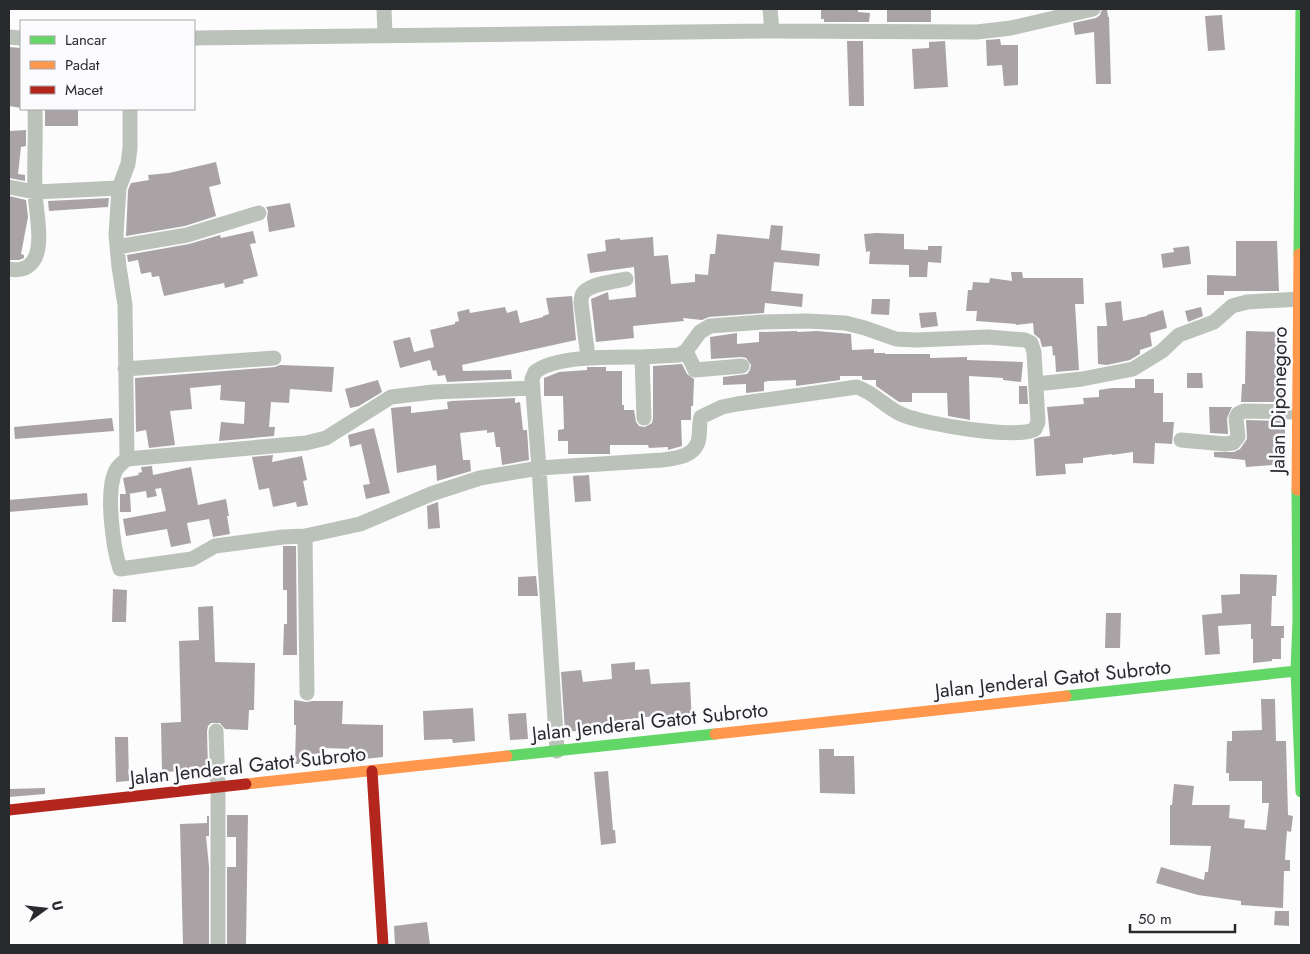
<svg xmlns="http://www.w3.org/2000/svg" width="1310" height="954" font-family="Jost,sans-serif">
<rect width="100%" height="100%" fill="#fcfcfd"/>
<path fill="#aaa3a6" d="M821,9H858V12L870,13L869,22H824V19H821Z
M887,9H931V22H887Z
M1102,9H1107L1108,17H1109L1111,84H1096L1094,32L1075,35L1073,23L1096,18L1100,15Z
M1222,15L1225,50L1208,51L1205,16Z
M1000,39L1001,45H1018V85L1004,86L1002,65L987,66L986,40Z
M847,41H863L864,106H849Z
M945,41L948,87L914,89L912,49L929,48V42Z
M9,47L21,48V108L9,106Z
M45,109H78V126H45Z
M26,130V146L21,147L18,174L25,175V181L9,178V131Z
M216,162L221,184L209,187L216,216L185,226L126,236L128,190L131,183L149,180L148,175L169,173Z
M9,196L26,200L28,217L21,254L24,255V258L19,260H9Z
M109,198L108,207L49,211L48,201Z
M290,203L295,227L269,232L267,218L268,211L266,207Z
M771,225L783,226L781,250L820,254L819,266L774,262L771,291L803,294L802,307L765,303L764,313L709,317L702,320L683,318L684,321L633,326L634,338L596,342L591,299L608,292L609,300L636,297L634,267L590,273L587,254L606,251L605,240L620,238V240L653,237L654,256L668,255L671,284L695,282V274L708,275L710,254H715L717,234L769,239Z
M253,231L256,243L250,244L258,276L243,280L244,283L225,288L224,283L164,296L159,276L152,277L151,272L141,274L138,260L128,262L127,255L189,244L220,235L221,238Z
M876,233L904,234V249L928,250V246H942L941,263L928,262L927,277H909V265L869,264L870,251L866,252L864,234Z
M1236,241H1277L1279,291H1224V295H1207V275L1236,276Z
M1189,246L1191,264L1163,268L1161,254L1174,252L1173,248Z
M1011,272H1022L1023,278H1083L1084,304H1075L1079,370L1056,372L1055,355L1053,356L1052,346L1042,347L1040,339L1034,334L1033,323L1016,325V324L976,321L977,311H966L968,290H972L973,282L989,283L990,278L1012,281Z
M572,296L576,340L462,365L463,371L511,370L512,379L447,382L445,375L438,376L436,370L433,371L430,360L400,368L393,341L410,337L414,352L434,347L430,330L455,324V322L459,321L457,312L469,309L470,313L505,307L507,313L517,310L520,323L543,317V316L549,314L546,298Z
M872,299H890L889,315L871,314Z
M1121,301L1123,321L1147,316V315L1163,310L1167,328L1150,333L1152,346L1140,350V354L1130,360L1107,365L1098,364L1097,326H1107L1105,303Z
M1201,307L1203,316L1188,322L1185,311Z
M936,312L938,326L921,328L919,313Z
M797,331V332L817,331L851,334L852,350L874,349V353H885V354H930V358L967,357V360L1023,362L1021,382L1003,380V378L969,376L970,420L948,416L947,393H912V402H899L876,386V380H864L862,379V376H840V380L796,386V380L768,381L764,382V391L746,393V384L723,385V377L747,374L750,370L751,365L746,358L742,357L711,359L710,337L737,333V344L759,342V332Z
M1246,331L1286,332L1285,402H1241L1242,384H1245Z
M682,364L687,374L694,379L693,406H691V420H681L682,446L668,450V447L649,448L648,445H610V454H568V441H558V430L564,429L563,396H544V378L559,372L587,370V367H606V371H622V405H624V410H634L636,422L639,426L645,427L652,423L653,418V366Z
M280,365L334,367L332,392L290,389L289,403L271,402L269,427H275L274,436L219,441L221,422L244,424L245,402L220,400L221,385L190,388L192,409L170,411L175,445L149,448L146,430L136,432L135,378L275,367Z
M1187,373H1202L1203,388H1187Z
M1135,379H1154V393H1163V422H1174L1172,444L1155,443L1154,464L1133,463V452L1112,455V454L1083,458V463L1065,464L1066,474L1036,476L1034,439L1040,437L1050,436L1047,407L1084,404L1083,398L1099,397V390L1112,388H1135Z
M378,380L382,392L359,406L350,408L345,389Z
M1019,386H1027L1028,404H1019Z
M515,398V403L520,402L523,430H527L529,460L502,465L500,447H496L494,432L487,433V430L460,433L463,460H470L471,471L437,481L436,465L397,473L391,408L411,406V413L448,409L447,402L451,401Z
M1209,407H1232L1227,418L1228,434L1210,433Z
M112,418L114,431L15,439L14,427Z
M1246,420L1285,421V460H1283V464L1246,467L1245,460L1214,457V452H1234L1240,449L1247,439Z
M374,428L390,493L366,499L363,485L370,484L361,444L350,447L348,435Z
M273,455L272,462L302,456L307,480L303,481L308,505L297,507L296,502L273,507L269,488L259,490L252,457Z
M152,466L153,475L191,467L198,505L226,499L229,516H227L230,534L213,537L209,519L187,523L191,543L171,547L167,529L126,536L123,519L166,511L161,488L155,489L157,496L147,498L146,491L128,494H130L131,512H120V494H126L123,478L139,475L138,473L142,472L141,467Z
M589,475L591,501L575,502L573,476Z
M87,493L88,505L9,512V500Z
M438,502L440,528L428,529L427,506Z
M283,546H296L297,655H283L284,624H287V590H283Z
M1240,574L1277,575L1276,596H1272L1271,626H1284V638H1281V659H1272V661L1253,663V639H1251V624L1218,626L1220,654L1205,655L1202,615L1222,613L1221,595L1240,594Z
M536,576L538,596H518V577Z
M113,589L127,590L126,622H112Z
M213,606L215,662L255,663L254,710H249L248,730L225,729L220,723H211L208,726L207,731L208,770L162,772L161,723L181,722L179,641L199,640L198,607Z
M1106,613H1121L1120,648H1105Z
M635,662V670L649,669L651,684L690,682L692,724L664,727L663,715L614,721L615,732L600,733V729L565,732L561,672L581,670L583,682L612,679L611,664Z
M1261,699H1275L1276,741H1286L1288,815L1293,816L1291,832L1287,831L1286,843L1285,860H1290V871H1284L1283,908L1241,905V901L1198,895L1156,883L1161,867L1204,880L1205,872H1208L1211,846L1170,845V805H1172L1174,784L1194,786L1192,805H1230L1229,818L1245,820L1244,828L1266,830L1269,803H1262V781H1229V773H1226L1227,741H1232V731L1262,730Z
M294,700L307,702L312,701H343L342,724L383,725V757L355,760V749L322,748V764H295L296,725H294Z
M473,708L475,741L453,743L452,739L424,740L423,711Z
M526,713L528,739L510,740L508,714Z
M115,737H128L129,781L116,782Z
M819,749H834V756H854L855,794L820,793Z
M608,771L613,830H615L616,843L601,845L594,772Z
M45,788V794L9,797V789Z
M227,815H248L246,945H227V867H236V837H227Z
M207,816H209V836H206L209,867V945H183L180,824L207,823Z
M1275,911H1289V926L1274,925Z
M427,922L430,945H395L394,926Z"/>
<g fill="none" stroke-linecap="round" stroke-linejoin="round">
<path stroke="#bbc2b9" stroke-width="15" d="M384,9L385,35
M770,9L772,31
M9,37L21,38
M194,38L772,31L977,32L1011,28L1093,9
M130,109V148L128,164L119,188L116,235L119,267L125,305L127,459L306,443L326,438L391,397L433,392L533,388
M9,187L35,192L119,188
M117,247L187,235L259,213
M9,269C20,271 29,269 35,258C43,242 36,211 35,193C34,165 36,137 35,109
M686,351L695,370L742,366
M588,357L581,303C581,299 581,295 584,292C591,284 616,281 626,279
M125,369L274,358
M1036,384L1082,379L1133,369L1162,351L1179,335L1214,322L1232,306L1247,302L1299,299
M1181,440L1225,444L1233,443L1238,437L1236,418L1238,414L1244,411L1298,412
M127,459C123,462 119,465 116,470C105,490 113,547 120,569L192,559L215,546L283,537L305,536L360,524L431,494L480,478L539,468L532,379L535,372C556,355 616,357 642,357L644,418
M305,536L307,693
M216,731L218,788V945
M557,751L539,468L662,460C678,458 697,456 699,437C700,430 699,423 701,417L722,407L737,404L857,387C875,393 886,408 903,415C924,424 1019,440 1035,429L1038,422L1034,352L1031,343L1025,340L988,337L916,340L896,339L865,328L845,323L807,321L763,322L710,326L700,332L686,351L679,355L642,357"/>
<path stroke="#63d668" stroke-width="11" d="M1299,254L1301,9
M1297,490L1298,620L1296,671L1301,792
M1066,696L1296,671
M507,756L715,734"/>
<path stroke="#ff974d" stroke-width="11" d="M1297,490L1299,254
M715,734L1066,696
M246,784L507,756"/>
<path stroke="#b3261e" stroke-width="11" d="M372,771L383,945
M9,810L246,784"/>
</g>
<g text-anchor="middle" dominant-baseline="central" stroke-width="5" stroke-linejoin="round" paint-order="stroke">
<g font-size="20" fill="#282a2e" stroke="#fbfbfe">
<text transform="translate(1279 400) rotate(-89)">Jalan Diponegoro</text>
<text transform="translate(1053 679) rotate(-6)">Jalan Jenderal Gatot Subroto</text>
<text transform="translate(650 722) rotate(-6)">Jalan Jenderal Gatot Subroto</text>
<text transform="translate(248 766) rotate(-6)">Jalan Jenderal Gatot Subroto</text>
</g>
</g>
<rect width="1310" height="954" fill="none" stroke="#282a2e" stroke-width="20"/>
<rect x="20" y="20" width="175" height="90" fill="#fbfbfe" stroke="#a7a7ab"/>
<rect x="30" y="36" width="25" height="8" fill="#63d668" stroke="#a7a7ab"/>
<text x="65" y="45" font-size="15" fill="#282a2e">Lancar</text>
<rect x="30" y="61" width="25" height="8" fill="#ff974d" stroke="#a7a7ab"/>
<text x="65" y="70" font-size="15" fill="#282a2e">Padat</text>
<rect x="30" y="86" width="25" height="8" fill="#b3261e" stroke="#a7a7ab"/>
<text x="65" y="95" font-size="15" fill="#282a2e">Macet</text>
<g transform="translate(45 909) rotate(75)" stroke="#fbfbfe" stroke-width="4" paint-order="stroke">
<path d="M0-4L9 19L0 12L-9 19Z" fill="#282a2e"/>
<text y="-8" font-size="14" font-weight="bold" text-anchor="middle" fill="#282a2e">U</text>
</g>
<path d="M1130 924v8h105v-8" fill="none" stroke="#282a2e" stroke-width="2.5"/>
<text x="1138" y="924" font-size="15" fill="#282a2e" stroke="#fbfbfe" stroke-width="4" paint-order="stroke">50 m</text>
</svg>
